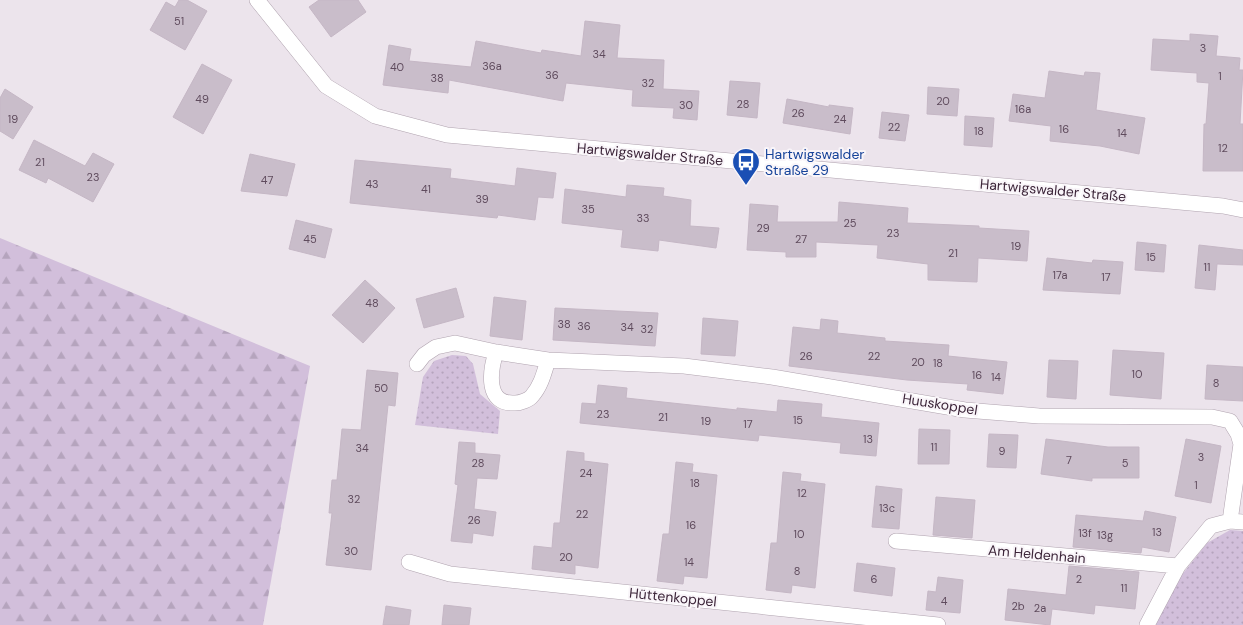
<svg xmlns="http://www.w3.org/2000/svg" width="1243" height="625" font-family="'DM Sans',sans-serif">
<defs>
<pattern id="forest-firs" width="22" height="20" patternUnits="userSpaceOnUse" patternTransform="scale(1.25)"><rect width="22" height="20" fill="#d2bfdb"/><path d="M5 1l3.5 6h-7zM16 11l3.5 6h-7z" fill="#b5a4bd"/></pattern>
<pattern id="park-dots" width="8" height="8" patternUnits="userSpaceOnUse" patternTransform="scale(1.25)"><rect width="8" height="8" fill="#d2bfdb"/><path d="M2 2h.1M6 6h.1" fill="none" stroke="#b5a4bd" stroke-width="1.8" stroke-linecap="round"/></pattern>
</defs>
<rect width="100%" height="100%" fill="#ece4ec"/>
<path fill="url(#forest-firs)" d="M0,238L310,366L263,625H0Z"/>
<path fill="url(#park-dots)" d="M452,355L466,356L473,364L480,394L500,411L498,434L415,425L423,377L434,361Z
M1230,530L1243,531V625H1155L1181,576L1207,543Z"/>
<path fill="#c9bdca" stroke="#c5b7c5" d="M179,0H187L207,11L185,50L150,30L166,2L175,7Z
M319,0H358L366,12L331,37L309,7Z
M585,21L620,25L617,58L664,60L663,89L699,91L697,120L673,118L674,108L632,106L633,90L566,83L563,101L449,80L448,93L383,85L389,45L411,49L409,61L471,67L476,41L541,53L542,50L581,56Z
M1190,34L1218,36L1216,56L1240,58L1239,70H1243L1240,124H1243V171H1203L1204,124H1206L1209,83L1197,82V73L1151,70L1153,39L1190,41Z
M202,64L232,80L203,134L173,117Z
M1049,71L1084,76L1085,72L1100,73L1096,110L1145,118L1139,154L1100,146L1050,141L1051,126L1009,121L1013,94L1045,98Z
M730,81L760,83L757,118L727,115Z
M928,87L959,89L957,116L927,114Z
M5,89L33,107L13,139L0,131V98Z
M787,99L829,107V105L853,108L850,134L783,123Z
M882,112L909,115L905,141L879,138Z
M965,116L994,118L992,147L964,145Z
M34,140L85,166L93,153L114,164L93,202L48,178L46,183L19,170Z
M250,154L295,164L287,196L241,191Z
M355,160L451,169L450,178L515,186L517,168L556,173L553,198L538,197L535,220L498,215L497,218L350,203Z
M627,185L664,188L663,196L691,200L690,226L719,228L716,248L659,240L658,251L621,247L623,230L562,223L565,189L626,197Z
M839,202L908,208L907,223L979,226V228L1029,231L1027,261L978,258L977,282L928,280V264L877,258L878,245L816,242V257H786V252L747,250L750,204L778,206L777,222H838Z
M296,220L332,229L325,258L289,249Z
M1137,242L1166,245L1164,272L1135,270Z
M1199,245L1243,250V265L1217,264L1215,290L1195,288Z
M1047,258L1092,263L1093,260L1123,262L1120,294L1043,290Z
M365,280L395,308L363,343L332,315Z
M456,288L464,317L424,328L416,299Z
M494,297L526,301L522,340L490,336Z
M555,308L658,313L655,346L553,340Z
M703,318L738,321L735,356L701,354Z
M821,319L838,321L837,333L885,338V341L949,345L948,356L1007,362L1003,394L967,390L968,384L907,380L789,366L793,327L820,330Z
M1113,350L1164,353L1161,399L1110,395Z
M1049,360L1078,361L1076,399L1047,397Z
M1207,365L1243,367V401L1205,399Z
M367,370L398,373L395,406L388,405L371,570L326,565L332,513H329L332,480H337L342,429L361,430Z
M598,385L627,388L626,398L737,410V408L777,412L778,400L822,404L821,417L879,423L876,456L840,453L841,443L759,435L758,441L580,423L582,403L596,404Z
M919,429L950,430L949,464H918Z
M989,434L1018,435L1016,468L987,467Z
M1046,439L1108,447H1139V478H1092V481L1041,474Z
M1186,439L1221,446L1211,503L1175,496Z
M459,442L475,443V453L500,455L497,479L477,478L474,509L496,512L493,536L473,533L472,543L451,541L458,485L455,484Z
M567,451L584,453V461L608,464L598,568L575,565V574L532,569L534,546L552,548L554,523H560Z
M676,462L693,464L692,472L717,475L707,578L684,576L683,584L657,581L663,534H669Z
M783,472L801,474L800,481L825,484L815,588L792,585L791,593L766,590L771,543H777Z
M876,486L902,489L899,529L872,527Z
M936,497L975,500L972,538L933,535Z
M1145,511L1176,517L1169,552L1142,547L1141,553L1073,547L1076,515L1143,521Z
M857,563L895,568L892,596L854,591Z
M1069,566L1139,572L1135,609L1095,605L1094,614L1052,609L1050,625L1005,620L1008,589L1066,595Z
M938,577L963,580L960,613L926,610L928,591L936,592Z
M444,605L471,608L469,625H442Z
M386,606L411,610L409,625H383Z"/>
<g fill="none" stroke-linecap="round" stroke-linejoin="round">
<defs>
<path id="street" d="M257,0L326,86L375,116L447,135L1223,206L1243,210
M496,352C490,371 485,405 515,403C520,403 529,400 532,396C541,386 544,373 548,360
M417,364L424,355L436,347L455,343L496,352L548,360L684,366L772,377L965,410L1039,416L1212,417L1230,421L1238,434L1241,444L1230,521
M896,541L1178,566
M409,562L450,574L938,625
M1147,625L1178,566L1211,526L1230,521L1243,522"/>
</defs>
<use href="#street" stroke="#b0a3af" stroke-width="16"/>
<use href="#street" stroke="#fff" stroke-width="15"/>
</g>
<defs>
<symbol id="bus-pin" viewBox="-11 -11 22 30"><path d="M0 17L-7.5 6A9.5 9.5 0 1 1 7.5 6Z" fill="#1a4fb4" stroke="#f9f5f9"/><path d="M-5-6H5V4H4V6H2V4H-2V6H-4V4H-5ZM-3.5-4V0h7V-4ZM-3.5 1.2v1.5H-2V1.2ZM2 1.2v1.5H3.5V1.2Z" fill="#fff"/></symbol>
</defs>
<g fill-rule="evenodd">
<use href="#bus-pin" x="730" y="146" width="32" height="43"/>
</g>
<g text-anchor="middle" dominant-baseline="central" stroke-width="4" stroke-linejoin="round" paint-order="stroke">
<g font-size="11" fill="#5f4b5d">
<text x="179" y="21">51</text>
<text x="1203" y="48">3</text>
<text x="599" y="54">34</text>
<text x="492" y="66">36a</text>
<text x="397" y="67">40</text>
<text x="552" y="75">36</text>
<text x="1220" y="76">1</text>
<text x="437" y="78">38</text>
<text x="648" y="83">32</text>
<text x="202" y="99">49</text>
<text x="943" y="101">20</text>
<text x="743" y="104">28</text>
<text x="686" y="105">30</text>
<text x="1023" y="109">16a</text>
<text x="798" y="113">26</text>
<text x="13" y="119">19</text>
<text x="840" y="119">24</text>
<text x="894" y="127">22</text>
<text x="1064" y="129">16</text>
<text x="979" y="131">18</text>
<text x="1122" y="133">14</text>
<text x="1223" y="148">12</text>
<text x="40" y="162">21</text>
<text x="93" y="177">23</text>
<text x="267" y="180">47</text>
<text x="372" y="184">43</text>
<text x="426" y="189">41</text>
<text x="482" y="199">39</text>
<text x="588" y="209">35</text>
<text x="643" y="218">33</text>
<text x="850" y="223">25</text>
<text x="763" y="228">29</text>
<text x="893" y="233">23</text>
<text x="310" y="239">45</text>
<text x="801" y="239">27</text>
<text x="1016" y="246">19</text>
<text x="953" y="253">21</text>
<text x="1151" y="257">15</text>
<text x="1207" y="267">11</text>
<text x="1060" y="275">17a</text>
<text x="1106" y="277">17</text>
<text x="372" y="303">48</text>
<text x="564" y="324">38</text>
<text x="584" y="326">36</text>
<text x="627" y="327">34</text>
<text x="647" y="329">32</text>
<text x="806" y="356">26</text>
<text x="874" y="356">22</text>
<text x="918" y="362">20</text>
<text x="938" y="363">18</text>
<text x="1137" y="374">10</text>
<text x="977" y="375">16</text>
<text x="996" y="377">14</text>
<text x="1216" y="383">8</text>
<text x="381" y="388">50</text>
<text x="603" y="414">23</text>
<text x="663" y="417">21</text>
<text x="798" y="420">15</text>
<text x="706" y="421">19</text>
<text x="748" y="424">17</text>
<text x="868" y="439">13</text>
<text x="934" y="447">11</text>
<text x="362" y="448">34</text>
<text x="1002" y="451">9</text>
<text x="1201" y="457">3</text>
<text x="1069" y="460">7</text>
<text x="478" y="463">28</text>
<text x="1125" y="463">5</text>
<text x="586" y="473">24</text>
<text x="695" y="483">18</text>
<text x="1196" y="485">1</text>
<text x="802" y="493">12</text>
<text x="354" y="499">32</text>
<text x="887" y="508">13c</text>
<text x="582" y="514">22</text>
<text x="474" y="520">26</text>
<text x="691" y="525">16</text>
<text x="1157" y="532">13</text>
<text x="1085" y="533">13f</text>
<text x="799" y="534">10</text>
<text x="1105" y="535">13g</text>
<text x="351" y="551">30</text>
<text x="566" y="557">20</text>
<text x="689" y="562">14</text>
<text x="797" y="571">8</text>
<text x="874" y="579">6</text>
<text x="1079" y="579">2</text>
<text x="1124" y="588">11</text>
<text x="944" y="601">4</text>
<text x="1018" y="606">2b</text>
<text x="1040" y="608">2a</text>
</g>
<g font-size="14" fill="#3c2539" stroke="#f9f5f9">
<text transform="translate(650 154) rotate(5)">Hartwigswalder Straße</text>
<text transform="translate(1053 190) rotate(5)">Hartwigswalder Straße</text>
<text transform="translate(940 404) rotate(9)">Huuskoppel</text>
<text transform="translate(1037 554) rotate(5)">Am Heldenhain</text>
<text transform="translate(673 597) rotate(6)">Hüttenkoppel</text>
</g>
<g font-size="14" fill="#164399" stroke="#f9f5f9" text-anchor="start">
<text x="765" y="154">Hartwigswalder<tspan x="765" dy="16">Straße 29</tspan></text>
</g>
</g>
</svg>
